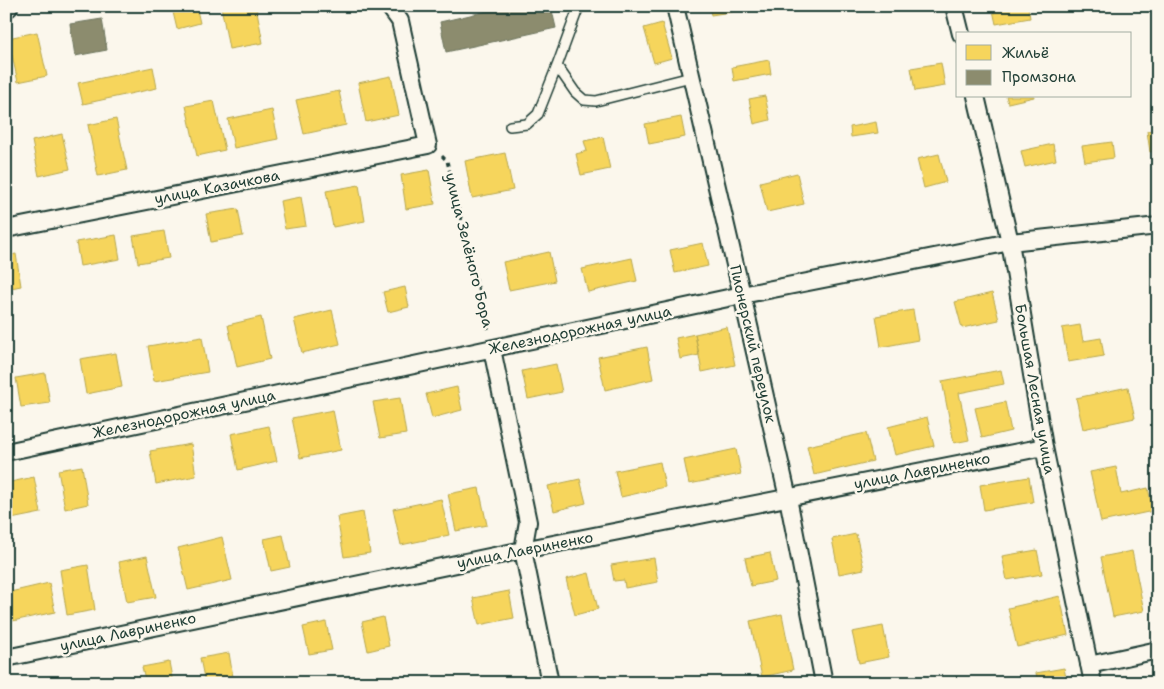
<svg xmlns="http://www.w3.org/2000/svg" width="1164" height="689" font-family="'Shantell Sans',sans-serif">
<rect width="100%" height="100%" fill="#fbf7ec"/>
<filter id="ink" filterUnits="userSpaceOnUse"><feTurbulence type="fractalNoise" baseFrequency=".02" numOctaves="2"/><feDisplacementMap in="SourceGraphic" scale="10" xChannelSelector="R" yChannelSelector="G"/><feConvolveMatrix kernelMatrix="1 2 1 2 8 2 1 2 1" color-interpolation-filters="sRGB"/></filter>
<g filter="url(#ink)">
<path fill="#f6d55c" stroke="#b6a750" d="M182,6H196L200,23L177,29L172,8Z
M221,6H256L263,43L229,49Z
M709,6H749L750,9L711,15Z
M992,6H1028L1030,18L996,24Z
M662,23L672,58L654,63L644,28Z
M37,32L47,76L18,82L8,38Z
M769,60L771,74L734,81L732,67Z
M941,63L945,86L915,91L911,68Z
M153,67L157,88L83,104L78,83Z
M391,76L399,115L366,122L358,83Z
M339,91L346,125L304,134L296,100Z
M765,96L770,120L754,124L749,99Z
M1006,96H1034V97L1008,103Z
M214,101L225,150L197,156L186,106Z
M272,110L278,139L234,148L228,119Z
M681,117L685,137L649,144L645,124Z
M116,119L127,170L98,176L88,125Z
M876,122L878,133L851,137L850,127Z
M1158,129V151L1150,152L1147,131Z
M62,134L70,169L39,176L32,141Z
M603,137L610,169L581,175L576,154L587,151L584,141Z
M1112,142L1114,158L1085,162L1082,146Z
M1053,144L1056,160L1025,167L1021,151Z
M505,153L513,190L472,198L465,161Z
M939,154L946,182L924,188L917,159Z
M429,170L435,204L406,209L401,175Z
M797,173L804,204L767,212L760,182Z
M359,185L365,221L333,227L326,191Z
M301,197L306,226L285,229L280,201Z
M238,209L243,236L211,242L206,214Z
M164,231L169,258L138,263L133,236Z
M116,235L120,259L80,266L76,242Z
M703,243L708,266L675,273L670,250Z
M549,252L555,281L509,290L503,262Z
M16,254L21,286L6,289V256Z
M632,258L637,281L588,292L582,269Z
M405,287L409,307L388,312L383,292Z
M992,293L999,320L962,328L955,302Z
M332,310L340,344L302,353L294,319Z
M913,310L918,340L881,347L876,316Z
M261,317L270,359L237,367L228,325Z
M1080,325L1083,341L1101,338L1104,356L1068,362L1062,328Z
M727,327L735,365L702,372L695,334Z
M695,334L699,355L680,359L676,338Z
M202,337L208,372L154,381L148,346Z
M647,347L653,379L605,390L598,357Z
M116,353L122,387L86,394L80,359Z
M556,364L562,392L528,399L522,371Z
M1001,370L1004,384L959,393L969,440L954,443L942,381Z
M45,373L50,403L21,407L16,378Z
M457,387L462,410L432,418L426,394Z
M1128,387L1135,418L1083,429L1076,398Z
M400,398L406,434L380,438L373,402Z
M1005,402L1011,431L982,438L975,408Z
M333,410L341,450L300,458L292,418Z
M927,417L934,446L895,455L888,427Z
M269,426L277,461L238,470L231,434Z
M866,433L873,461L814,475L807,446Z
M191,444L196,476L156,484L150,451Z
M736,449L741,474L689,484L684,460Z
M660,462L665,487L621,497L615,471Z
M82,466L88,504L65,509L58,470Z
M1116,467L1121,494L1148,488L1153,511L1101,522L1090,472Z
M34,477L41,513L6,520V483Z
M1029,477L1033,502L984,510L980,485Z
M580,479L586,503L554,511L548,486Z
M479,488L487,525L456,531L448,494Z
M441,499L449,535L401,545L393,509Z
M363,512L370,553L344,557L337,517Z
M856,534L864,569L839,574L832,539Z
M283,535L290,567L271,571L264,539Z
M222,537L232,580L188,590L178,548Z
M1037,550L1042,574L1007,580L1002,556Z
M1132,551L1144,611L1113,617L1101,557Z
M770,553L776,581L751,586L745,558Z
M147,556L156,597L127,602L119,562Z
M654,558L658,582L625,588L624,580L614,581L611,565Z
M88,565L95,610L67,615L60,570Z
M589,573L598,609L575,615L566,579Z
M49,583L55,612L8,622L6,613V593Z
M509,591L514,618L479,625L473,598Z
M1060,596L1068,635L1017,647L1008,608Z
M782,614L793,670L762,677L750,621Z
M383,617L389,646L368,651L362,622Z
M326,622L332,650L309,654L303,627Z
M883,626L889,657L859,663L852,632Z
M229,653L234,683H205L200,658Z
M169,662L173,683H146L142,667Z
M1064,668L1067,683H1038L1036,673Z
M1158,675V683H1131L1130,681Z"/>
<path fill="#8c8c6e" stroke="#6b745d" d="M509,6H551L556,28L446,52L440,22Z
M102,19L107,50L75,56L70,24Z"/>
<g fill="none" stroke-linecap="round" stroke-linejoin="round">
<defs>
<path id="service" d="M557,66L575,92L584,100L596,101L691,77
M510,126L527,124L538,114L557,66L579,6"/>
<path id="minor" d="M675,6L742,295L788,498L824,683
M954,6L961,34
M976,96L1010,242L1044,447L1093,683
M6,229L428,145L400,21L389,6
M492,349L528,522L523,550L550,683
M6,452L742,295L1010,242L1158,226
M6,658L523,550L1044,447
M1089,665L1158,650"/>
<path id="tertiary" d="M6,6H7"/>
</defs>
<use href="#service" stroke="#1f3d34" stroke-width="12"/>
<use href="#minor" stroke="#1f3d34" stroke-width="20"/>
<use href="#tertiary" stroke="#1f3d34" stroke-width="25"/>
<path stroke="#1f3d34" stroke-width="3" stroke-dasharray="4 4" stroke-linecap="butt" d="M442,156L447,161L489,332"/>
<use href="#service" stroke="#fbf7ec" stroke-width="9"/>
<use href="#minor" stroke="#fbf7ec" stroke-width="16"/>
<use href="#tertiary" stroke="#fbf7ec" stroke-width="21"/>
</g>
</g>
<g text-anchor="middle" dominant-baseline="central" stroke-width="5" stroke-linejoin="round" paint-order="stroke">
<g font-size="15" fill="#1f3d34" stroke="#fbf7ec">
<text transform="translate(217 187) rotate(-11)">улица Казачкова</text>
<text transform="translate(469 250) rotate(76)">улица Зелёного Бора</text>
<text transform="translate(580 330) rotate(-12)">Железнодорожная улица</text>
<text transform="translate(753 344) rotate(77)">Пионерский переулок</text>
<text transform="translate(1035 389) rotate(80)">Большая Лесная улица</text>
<text transform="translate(184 414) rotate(-12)">Железнодорожная улица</text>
<text transform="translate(922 471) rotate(-11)">улица Лавриненко</text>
<text transform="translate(525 550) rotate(-11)">улица Лавриненко</text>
<text transform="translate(128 632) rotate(-12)">улица Лавриненко</text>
</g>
</g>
<rect width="1164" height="689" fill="none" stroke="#fbf7ec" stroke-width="25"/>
<rect x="12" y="12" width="1139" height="664" fill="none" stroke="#1f3d34" stroke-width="2" filter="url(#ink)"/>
<rect x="956" y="32" width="175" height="65" fill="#fbf7ec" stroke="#a3ada2"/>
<rect x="966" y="45" width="25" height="15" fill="#f6d55c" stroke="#a3ada2"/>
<text x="1002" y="58" font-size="15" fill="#1f3d34">Жильё</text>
<rect x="966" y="70" width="25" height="15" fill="#8c8c6e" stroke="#a3ada2"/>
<text x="1002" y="82" font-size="15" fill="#1f3d34">Промзона</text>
</svg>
